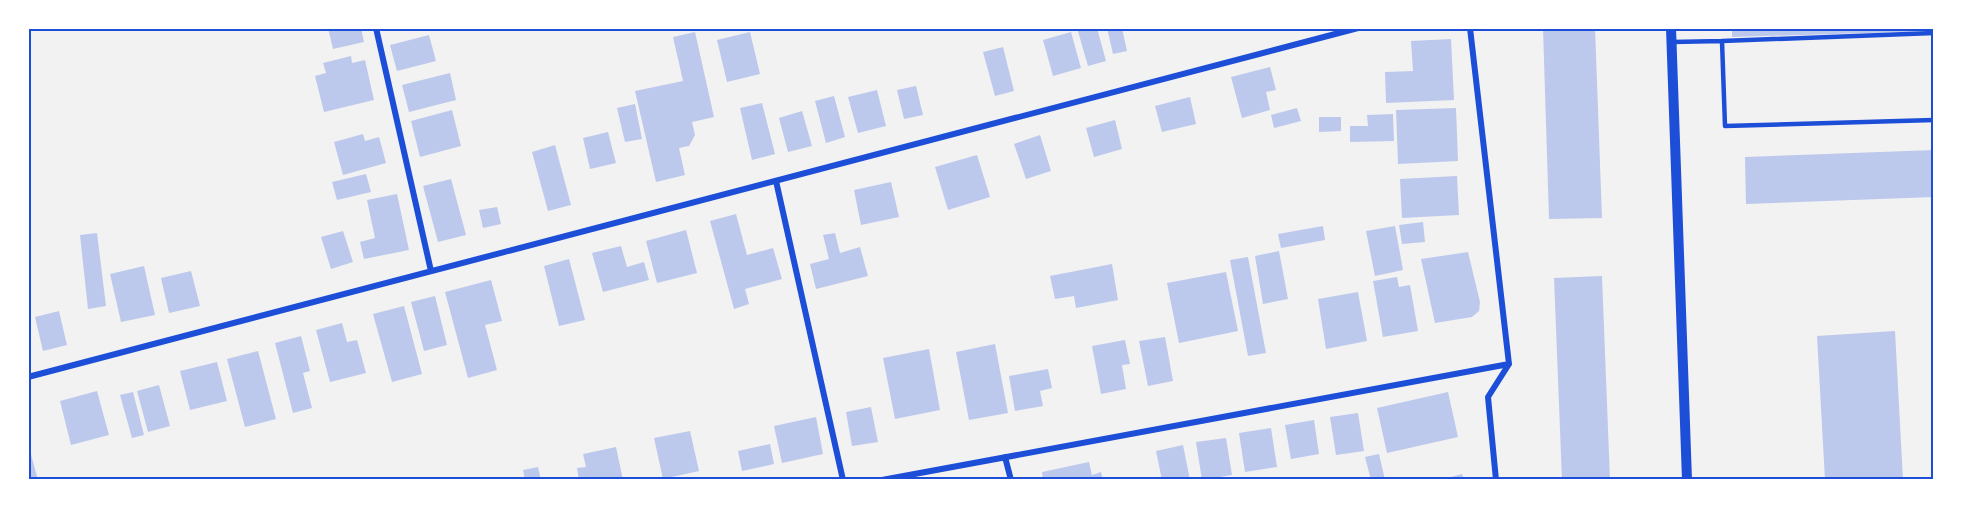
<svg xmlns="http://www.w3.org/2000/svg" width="1962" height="508" font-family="'PT Sans Narrow',sans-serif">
<rect width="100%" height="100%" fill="#f2f2f2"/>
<path fill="#bdc9ec" d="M328,28H361L364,42L333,49Z
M1077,28H1097L1106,61L1088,66Z
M1107,28H1122L1127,51L1113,54Z
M1543,28H1595L1602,218L1549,219Z
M1732,28H1934V31L1732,37Z
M695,32L714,117L692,122L695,135L689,146L679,148L685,175L656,182L635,91L683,81L673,37Z
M750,32L760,74L727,82L717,40Z
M1071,32L1081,68L1053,76L1043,40Z
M429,35L436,61L397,71L390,45Z
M1451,39L1454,100L1386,103L1385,72L1413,71L1411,41Z
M1003,47L1014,91L995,96L983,52Z
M351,56L352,63L365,60L374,100L324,112L315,76L326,73L323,63Z
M1270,67L1276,90L1266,92L1270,110L1242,118L1231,77Z
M450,73L456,100L409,112L402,85Z
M916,86L923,115L904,119L897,90Z
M877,90L886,126L858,133L848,97Z
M834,96L845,137L826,143L815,101Z
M1190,97L1196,124L1162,132L1155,106Z
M762,103L775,154L752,160L740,108Z
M635,104L642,139L625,142L617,108Z
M1297,108L1301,121L1274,128L1271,115Z
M1456,108L1458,161L1398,164L1396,110Z
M452,110L461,146L420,157L411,121Z
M802,111L812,146L788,152L779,118Z
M1393,114L1394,141L1350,142V126H1368L1367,115Z
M1319,117H1341V131L1319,132Z
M1115,120L1122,149L1094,157L1086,128Z
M608,132L616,163L590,169L583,138Z
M363,134L365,141L379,137L386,163L343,175L334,142Z
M1040,135L1051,171L1026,179L1014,144Z
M555,145L571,205L548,211L532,152Z
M1934,150V197L1746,204L1745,157Z
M977,155L990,197L948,210L935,167Z
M366,174L371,192L337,200L332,182Z
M1457,176L1459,215L1402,218L1400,179Z
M451,179L466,235L438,242L423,186Z
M891,182L899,217L861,225L854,190Z
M397,194L409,250L364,259L360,242L375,238L367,200Z
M497,207L501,224L483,228L479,210Z
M736,214L747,255L773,248L782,279L745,289L749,304L734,309L710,221Z
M1423,222L1425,242L1402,244L1399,225Z
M1323,226L1325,240L1281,248L1278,234Z
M1395,226L1403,270L1375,276L1366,231Z
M686,230L697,273L657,283L646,241Z
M343,231L353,262L331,269L321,237Z
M97,233L106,306L88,309L80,235Z
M835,233L840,253L860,247L868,276L816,289L810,264L829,259L823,235Z
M621,246L627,267L644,262L649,280L603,292L592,253Z
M1279,251L1288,299L1263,304L1255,256Z
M1468,252L1480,302L1479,311L1472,317L1435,323L1421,259Z
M1248,257L1266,353L1248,356L1230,260Z
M569,259L585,320L559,326L544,266Z
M1112,264L1118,300L1076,308L1074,296L1055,299L1050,276Z
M144,266L155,315L121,322L110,274Z
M191,271L200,306L169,313L161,278Z
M1226,272L1238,331L1179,343L1167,283Z
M1602,276L1610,480H1562L1554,278Z
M1397,277L1399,287L1410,285L1418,331L1383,337L1373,281Z
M491,280L502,321L485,325L497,370L468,378L445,292Z
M1358,292L1367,341L1326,349L1318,299Z
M435,296L447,345L424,351L411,302Z
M404,306L422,374L392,382L373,314Z
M59,311L67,345L43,351L35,317Z
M342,323L347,342L357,340L366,373L330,382L316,330Z
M1895,331L1903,480H1825L1817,336Z
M301,336L310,371L303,373L312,408L293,413L275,343Z
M1165,337L1173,381L1148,386L1139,341Z
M1125,340L1130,364L1122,365L1126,389L1101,394L1092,346Z
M995,344L1008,413L969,420L956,352Z
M929,349L940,410L895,419L883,358Z
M258,351L276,419L245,427L227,359Z
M217,362L227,401L190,410L180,371Z
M1048,369L1052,388L1040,391L1043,406L1015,411L1009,376Z
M159,385L170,426L148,432L137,391Z
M97,391L109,435L71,445L60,401Z
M133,392L144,435L132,438L120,395Z
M1448,392L1458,437L1387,453L1377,408Z
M871,407L878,442L852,446L846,412Z
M1358,413L1364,451L1336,455L1330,417Z
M816,417L823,454L782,463L774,426Z
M1314,420L1319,454L1291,459L1285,425Z
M1271,428L1277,467L1245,472L1239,433Z
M690,431L699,471L663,479L654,438Z
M1226,438L1232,475L1202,480L1196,442Z
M770,444L774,464L742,471L738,451Z
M1183,445L1190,480H1162L1156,451Z
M28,447H29L38,480H28Z
M616,447L623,480H579L577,468L586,467L583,454Z
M1379,454L1385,480H1371L1365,457Z
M1089,462L1092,475L1101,472L1103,480H1043L1042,472Z
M538,467L541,480H525L523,470Z
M1462,474L1464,480H1444V479Z"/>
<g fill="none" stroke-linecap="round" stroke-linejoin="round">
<path stroke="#1d4ed8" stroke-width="4.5" d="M1722,41L1934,33
M1672,42L1722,41L1725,126L1934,120"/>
<path stroke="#1d4ed8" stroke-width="6" d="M376,28L431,271
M1470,28L1509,364L1488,397L1496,480
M776,181L843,480
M28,377L1358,28
M1005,457L1011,480
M882,480L1509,364"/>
<path stroke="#1d4ed8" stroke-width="10" d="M1671,28L1687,480"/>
</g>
<rect width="1962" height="508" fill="none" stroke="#ffffff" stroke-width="60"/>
<rect x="30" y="30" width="1902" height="448" fill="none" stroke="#1d4ed8" stroke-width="2"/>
</svg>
